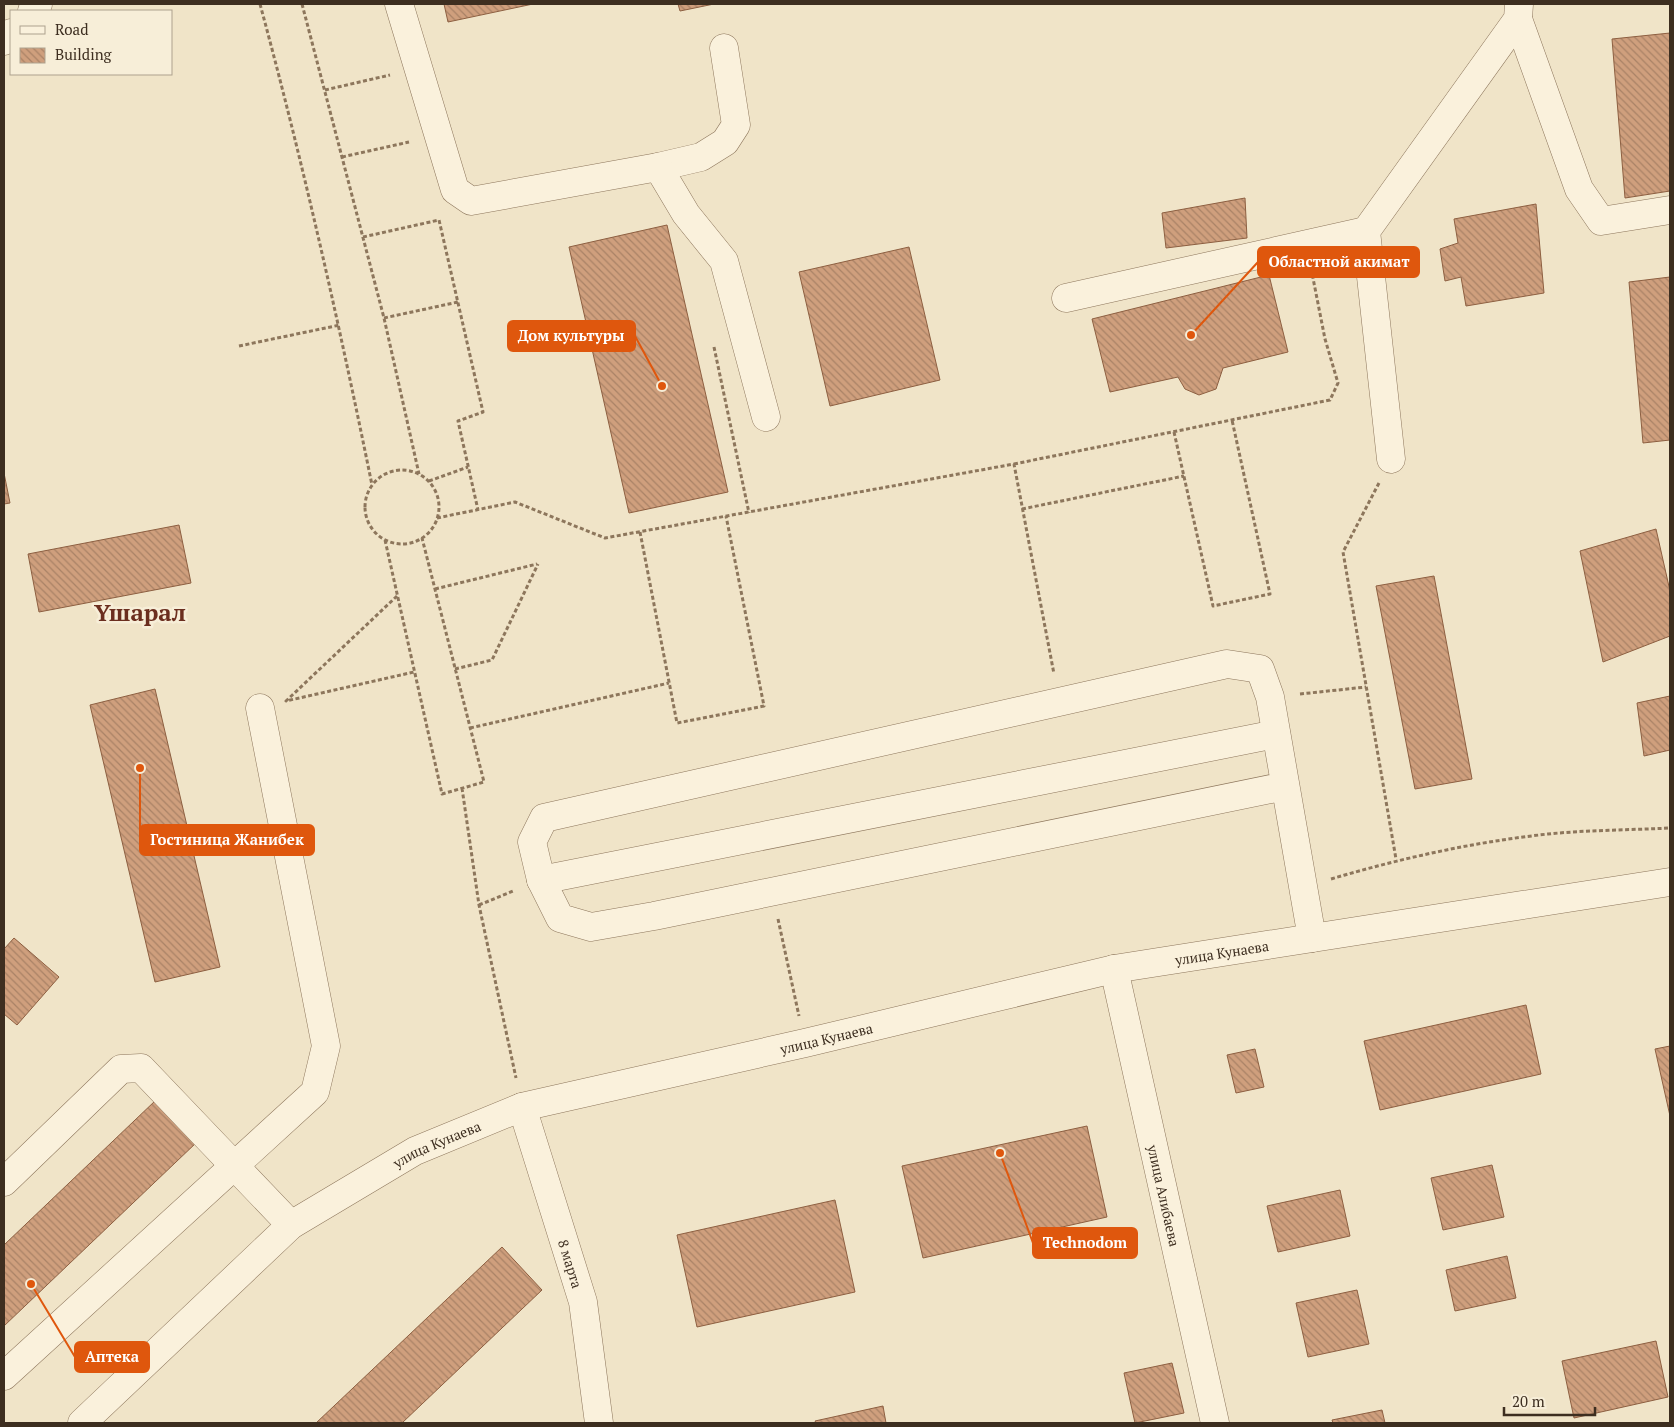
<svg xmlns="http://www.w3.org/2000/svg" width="1674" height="1427" font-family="'PT Serif',serif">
<defs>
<pattern id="building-back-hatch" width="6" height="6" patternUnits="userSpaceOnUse" patternTransform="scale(1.25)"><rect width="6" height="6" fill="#cf9f7d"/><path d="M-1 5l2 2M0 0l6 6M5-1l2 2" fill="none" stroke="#a98266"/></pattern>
</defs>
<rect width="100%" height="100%" fill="#f0e4c8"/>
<path fill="url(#building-back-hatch)" stroke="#8d5f41" d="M444,4H533L448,22Z
M678,4H714L680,11Z
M1670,33V191L1625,198L1612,39Z
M1245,198L1247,238L1166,248L1162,213Z
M1536,204L1544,293L1466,306L1461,277L1445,281L1440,249L1458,243L1454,219Z
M667,225L728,492L629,513L569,247Z
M909,247L940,380L830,406L799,272Z
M1269,275L1288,352L1223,368L1216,389L1199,395L1185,389L1178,377L1110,392L1092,319Z
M1670,277V440L1643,443L1629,282Z
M4,473L10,503L4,504Z
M179,525L191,583L39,612L28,554Z
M1656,529L1670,591V636L1603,662L1580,551Z
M1434,576L1472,779L1415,789L1376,586Z
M155,689L220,967L155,982L90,705Z
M1670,696V750L1644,756L1637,703Z
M14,938L59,977L17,1025L4,1014V949Z
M1526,1005L1541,1074L1380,1110L1364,1041Z
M1670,1046V1116L1655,1049Z
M1255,1049L1264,1087L1236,1093L1227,1055Z
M156,1100L197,1142L4,1326V1245Z
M1087,1126L1107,1217L923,1258L902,1166Z
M1492,1165L1504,1217L1443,1230L1431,1178Z
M1340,1190L1350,1236L1278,1252L1267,1206Z
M835,1200L855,1292L697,1327L677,1235Z
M502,1247L542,1290L402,1423H316Z
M1507,1256L1516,1298L1455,1311L1446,1270Z
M1357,1290L1369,1344L1308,1357L1296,1303Z
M1656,1341L1668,1397L1574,1418L1562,1361Z
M1172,1363L1184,1413L1135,1423L1124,1373Z
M883,1406L886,1423H816L815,1421Z
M1382,1410L1385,1423H1333L1332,1420Z"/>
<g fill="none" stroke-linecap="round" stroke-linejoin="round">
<defs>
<g id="minor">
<path d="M399,4L455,190L471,201L658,167L701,157L725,142L736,125L724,48"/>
<path d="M32,11L38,4"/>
<path d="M1518,19L1579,189L1601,221L1670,210"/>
<path d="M4,41L11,33"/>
<path d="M658,167L686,214L724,261L766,417"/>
<path d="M1066,298L1366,231"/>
<path d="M1391,459L1366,231L1518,19L1519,4"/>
<path d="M1285,786L654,916L591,927L560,918L541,880L532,842L544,818L1227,664L1260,669L1270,697L1312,938"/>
<path d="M541,880L1276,734"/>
<path id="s1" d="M1114,969L1215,1423"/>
<path id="s2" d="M522,1107L583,1302L599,1423"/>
<path d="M4,1182L121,1069L141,1068L291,1225"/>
<path d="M4,1376L315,1092L326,1046L260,708"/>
<path id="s3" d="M82,1423L291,1225L415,1151L522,1107L805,1043L1114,969L1670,882"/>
</g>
</defs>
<use href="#minor" stroke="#8d765c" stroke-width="29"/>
<path stroke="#8d765c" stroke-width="3" stroke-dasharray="4 2.5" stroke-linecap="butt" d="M260,4C303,163 339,323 372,485
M302,4L384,318L419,474
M325,90L390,75
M342,157L409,142
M363,237L439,220L483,412L458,421L478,510
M384,318L458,302
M239,346L340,325
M714,347L749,513
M1174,432L1213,606L1270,594L1232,420
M1014,464L1330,400L1338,383L1325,339L1312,273
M365 507a37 37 0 1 1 74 0a37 37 0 1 1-74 0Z
M429,481L468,467
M1379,483L1343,552L1396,859
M1022,509L1184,476
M437,518L515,502L605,538L1014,464L1054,674
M640,532L677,723L764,706L726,516
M385,540L442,794L484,782L422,538
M435,589L537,564
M397,596L286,701L414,672
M455,669L492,660L538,564
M1300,694L1366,687
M470,728L669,683
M462,788L479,905L516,1078
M1331,879C1402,858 1474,842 1548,834C1588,830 1630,830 1670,828
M479,905L513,891
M778,919L799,1016"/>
<use href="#minor" stroke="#faf1dc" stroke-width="28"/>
</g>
<g text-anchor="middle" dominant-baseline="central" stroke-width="5" stroke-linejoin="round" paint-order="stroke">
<g font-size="14" fill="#3d2e20" stroke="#f7eed8">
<text stroke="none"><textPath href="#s3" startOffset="1265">улица Кунаева</textPath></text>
<text stroke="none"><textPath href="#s3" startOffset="860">улица Кунаева</textPath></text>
<text stroke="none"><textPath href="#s3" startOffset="455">улица Кунаева</textPath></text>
<text stroke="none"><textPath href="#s1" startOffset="232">улица Алибаева</textPath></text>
<text stroke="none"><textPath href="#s2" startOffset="164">8 марта</textPath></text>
</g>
<g font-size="24" font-weight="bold" fill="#6b2e1e" stroke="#f7eed8">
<text x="140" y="612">Үшарал</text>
</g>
</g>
<path fill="none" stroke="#df570d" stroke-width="2" d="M1191 335L1258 262M662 386L635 336M140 768L140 840M1000 1153L1033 1243M31 1284L75 1357"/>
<g fill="#df570d" stroke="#f7eed8" stroke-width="2">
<circle cx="1191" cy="335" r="5"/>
<circle cx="662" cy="386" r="5"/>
<circle cx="140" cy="768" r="5"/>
<circle cx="1000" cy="1153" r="5"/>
<circle cx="31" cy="1284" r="5"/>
</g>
<g fill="#df570d" stroke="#df570d" stroke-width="2">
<rect x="1258" y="247" width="161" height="30" rx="5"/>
<rect x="508" y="321" width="127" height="30" rx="5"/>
<rect x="140" y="825" width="174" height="30" rx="5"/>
<rect x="1033" y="1228" width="104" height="30" rx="5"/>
<rect x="75" y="1342" width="74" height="30" rx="5"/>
</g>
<g font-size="15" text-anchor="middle" font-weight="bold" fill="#fff">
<text x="1339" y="267">Областной акимат</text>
<text x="571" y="341">Дом культуры</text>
<text x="227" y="845">Гостиница Жанибек</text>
<text x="1085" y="1248">Technodom</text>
<text x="112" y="1362">Аптека</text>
</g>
<rect width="1674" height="1427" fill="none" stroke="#3d2e20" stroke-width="10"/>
<rect x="10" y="10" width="162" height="65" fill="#f7eed8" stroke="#ada18e"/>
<rect x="20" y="26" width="25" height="8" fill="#faf1dc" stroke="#ada18e"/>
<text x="55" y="35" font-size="15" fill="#3d2e20">Road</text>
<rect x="20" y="48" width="25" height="15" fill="url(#building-back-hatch)" stroke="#ada18e"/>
<text x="55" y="60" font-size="15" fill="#3d2e20">Building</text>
<path d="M1504 1407v8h91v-8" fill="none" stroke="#3d2e20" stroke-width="2.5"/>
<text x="1512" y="1407" font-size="15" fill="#3d2e20" stroke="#f7eed8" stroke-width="4" paint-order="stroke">20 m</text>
</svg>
